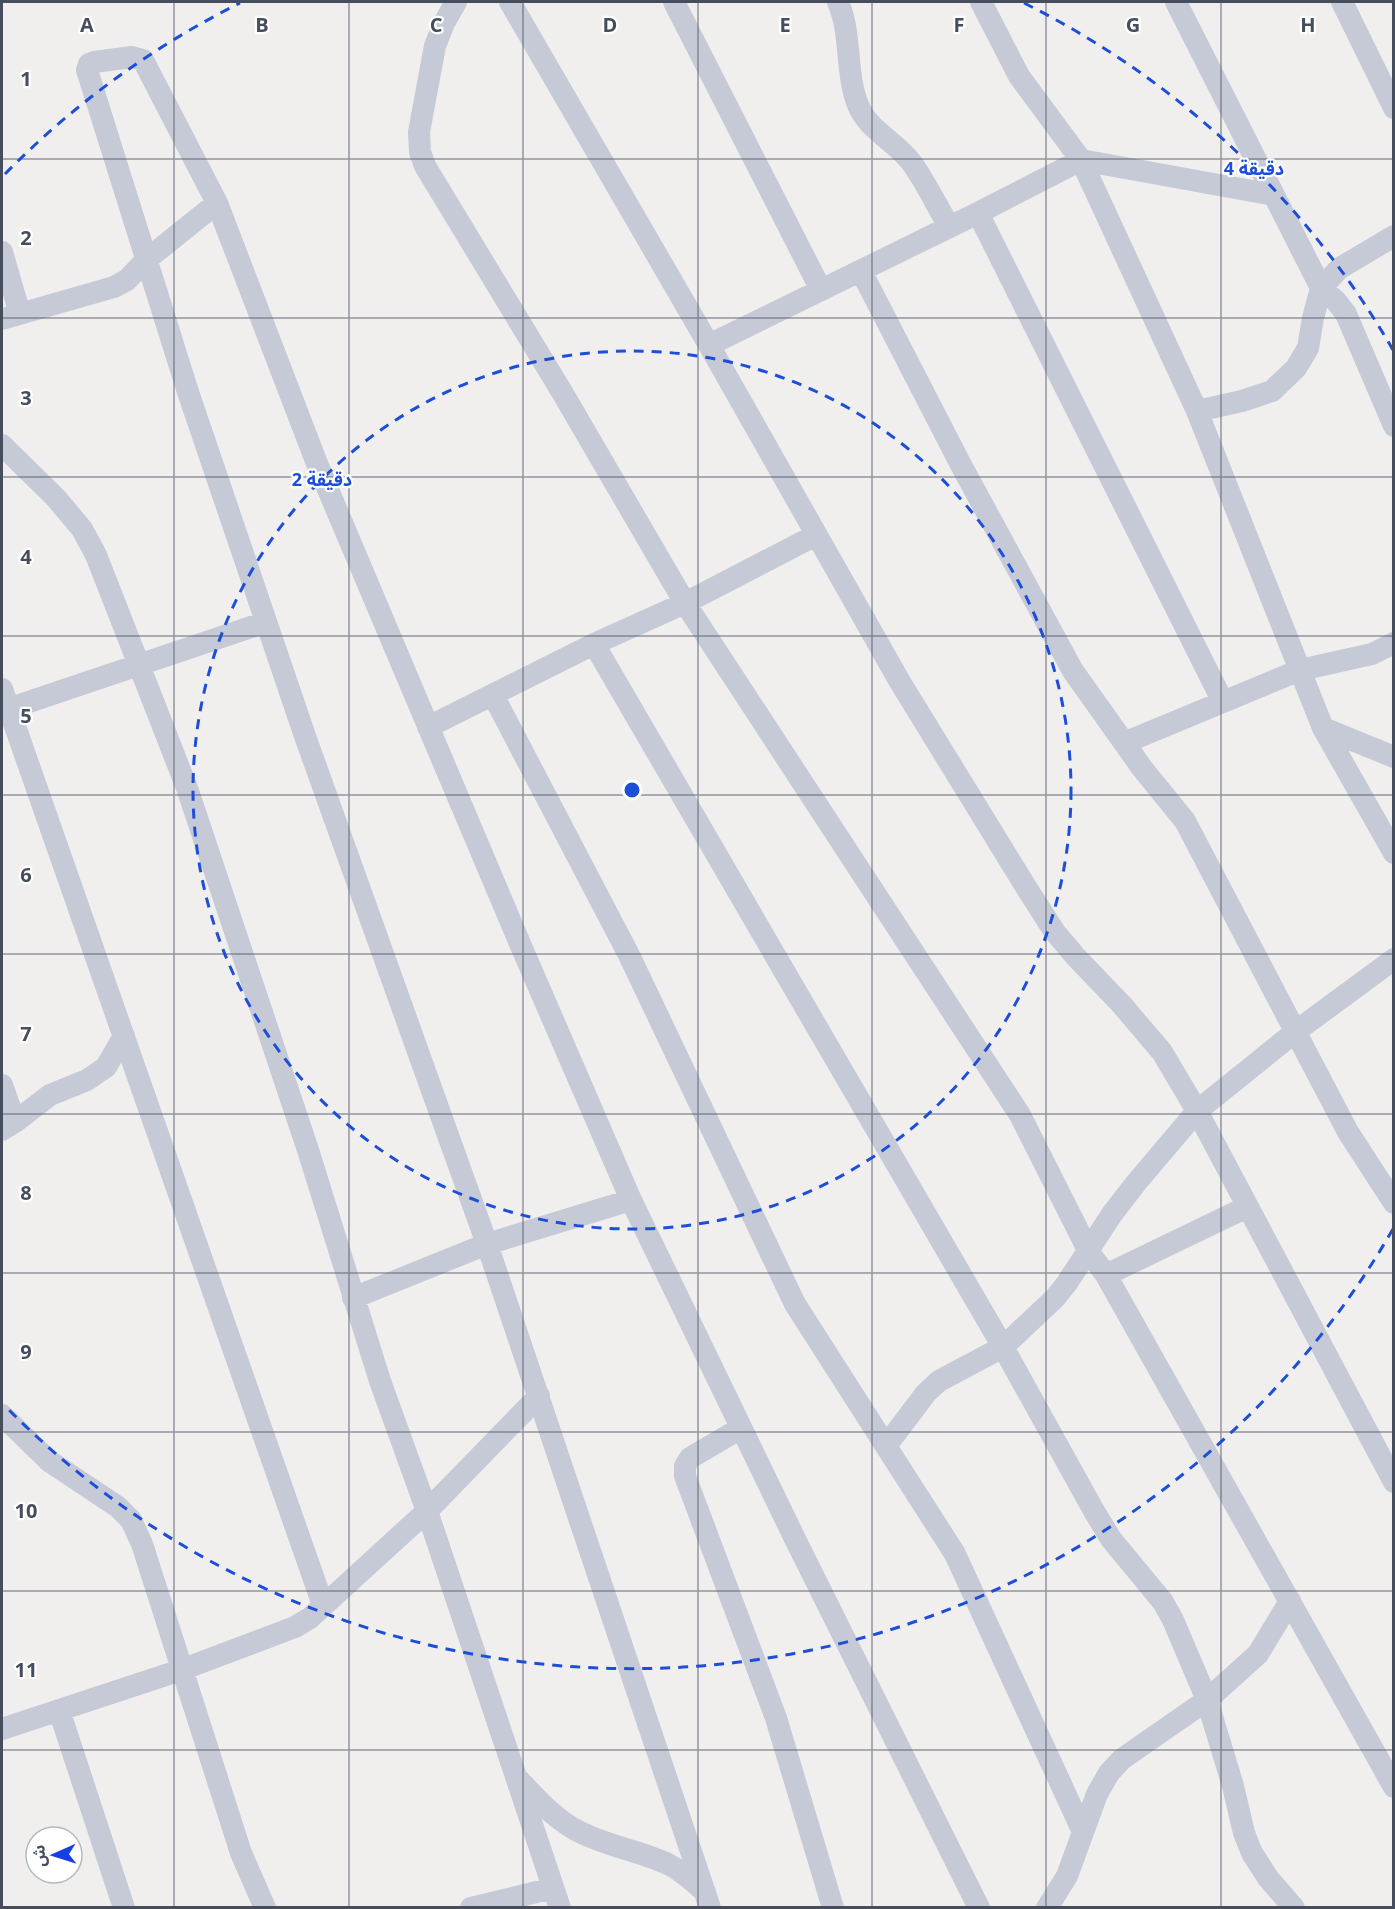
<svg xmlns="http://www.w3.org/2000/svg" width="1395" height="1909" font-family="'Open Sans','Noto Sans Arabic',sans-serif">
<rect width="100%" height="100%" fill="#f1efee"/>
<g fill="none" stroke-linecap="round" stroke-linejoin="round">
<path stroke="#c5cad6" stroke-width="22" d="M456,2L444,23L435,46L419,132L420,152L425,166L562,392L685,603L1020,1115L1089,1252L1106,1275L1394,1787
M510,2L709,345L900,682L1026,887L1054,931L1076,957L1122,1005L1162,1052L1197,1111L1394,1482
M674,2L821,290
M838,2C852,34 845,72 858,105C868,130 896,142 911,162C926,182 936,205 949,226
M981,2L1019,76L1081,160L1197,411L1323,728L1394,853
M1176,2L1321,288L1336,301L1346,314L1394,426
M1342,2L1394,108
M978,213L1223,702
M2,252L20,314
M861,271L961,465L1073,671L1142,768L1185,821L1348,1132L1394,1203
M2,319L114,287L127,280L146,260L217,203
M709,345L978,213L1081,160L1274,195
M1197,411L1242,401L1272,391L1296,368L1308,348L1313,318L1321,288L1340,268L1394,236
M2,445L56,498L82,529L96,555L187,788L308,1150L380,1381L427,1511L560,1908
M594,644L1003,1347L1094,1511L1111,1539L1163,1602L1173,1620L1207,1700L1233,1786L1244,1833L1252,1853L1268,1878L1294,1908
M2,689L323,1605
M493,695L629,955L795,1304L955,1554L1083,1832
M2,711L266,622
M428,727L594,644L685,603L816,535
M1323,728L1394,757
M1124,743L1300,670L1372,654L1394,643
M2,1085L15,1122
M2,1130L15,1122L50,1095L87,1080L106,1067L124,1036
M1106,1275L1247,1207
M353,1298L487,1244L631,1200
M2,1415L49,1461L118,1507L131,1520L142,1544L241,1853L265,1908
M741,1428L690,1458L685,1466V1476L776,1718L833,1908
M886,1446L926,1393L939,1381L1003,1347L1055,1298L1067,1283L1112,1214L1136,1183L1197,1111L1295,1032L1394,959
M59,1710L124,1908
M2,1729L181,1670L295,1627L310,1618L427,1511L539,1396
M520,1781C537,1799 554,1818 576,1830C605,1846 638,1850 668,1864C682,1871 693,1881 705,1892
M471,1908L553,1888
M710,1908L487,1244L306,739L188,392L87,70L89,64L94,62L132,57L143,60L217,203L316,461L521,946L631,1200L797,1543L979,1908
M1047,1908L1067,1876L1097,1794L1109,1773L1122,1759L1207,1700L1258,1654L1290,1601"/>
</g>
<path fill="none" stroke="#464d5c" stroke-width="1.5" stroke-opacity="0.55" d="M174,2V1908M349,2V1908M523,2V1908M698,2V1908M872,2V1908M1046,2V1908M1221,2V1908M2,159H1394M2,318H1394M2,477H1394M2,636H1394M2,795H1394M2,954H1394M2,1114H1394M2,1273H1394M2,1432H1394M2,1591H1394M2,1750H1394"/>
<g fill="none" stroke="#1d4ed8" stroke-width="3" stroke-dasharray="10 8">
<circle cx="632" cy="790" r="439"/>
<path d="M1393 1229A879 879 0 0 1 5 1406M5 174A879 879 0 0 1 240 3M1024 3A879 879 0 0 1 1393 350"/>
</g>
<g font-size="20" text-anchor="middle" font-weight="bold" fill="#464d5c" stroke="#fff" stroke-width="4.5" stroke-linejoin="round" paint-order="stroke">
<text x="87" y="32">A</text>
<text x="262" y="32">B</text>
<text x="436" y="32">C</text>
<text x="610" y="32">D</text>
<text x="785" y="32">E</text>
<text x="959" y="32">F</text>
<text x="1133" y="32">G</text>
<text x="1308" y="32">H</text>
<text x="26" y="86">1</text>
<text x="26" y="245">2</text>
<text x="26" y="405">3</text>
<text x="26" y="564">4</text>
<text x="26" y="723">5</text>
<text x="26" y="882">6</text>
<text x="26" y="1041">7</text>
<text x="26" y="1200">8</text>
<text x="26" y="1359">9</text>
<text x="26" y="1518">10</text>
<text x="26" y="1677">11</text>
</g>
<circle cx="632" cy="790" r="9" fill="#1d4ed8" stroke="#fff" stroke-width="3"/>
<g font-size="18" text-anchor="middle" font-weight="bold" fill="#1d4ed8" stroke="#fff" stroke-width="4.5" stroke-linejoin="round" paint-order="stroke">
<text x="1254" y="175">4 دقيقة</text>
<text x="322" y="486">2 دقيقة</text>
</g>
<rect width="1395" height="1909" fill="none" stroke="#464d5c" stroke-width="6"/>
<g transform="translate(54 1855) rotate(267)"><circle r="28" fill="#ffffff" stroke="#b5b8be" stroke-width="1.5"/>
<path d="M0-4.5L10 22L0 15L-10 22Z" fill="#163fe4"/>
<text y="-9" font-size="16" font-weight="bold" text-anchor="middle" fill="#464d5c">ش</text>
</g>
</svg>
